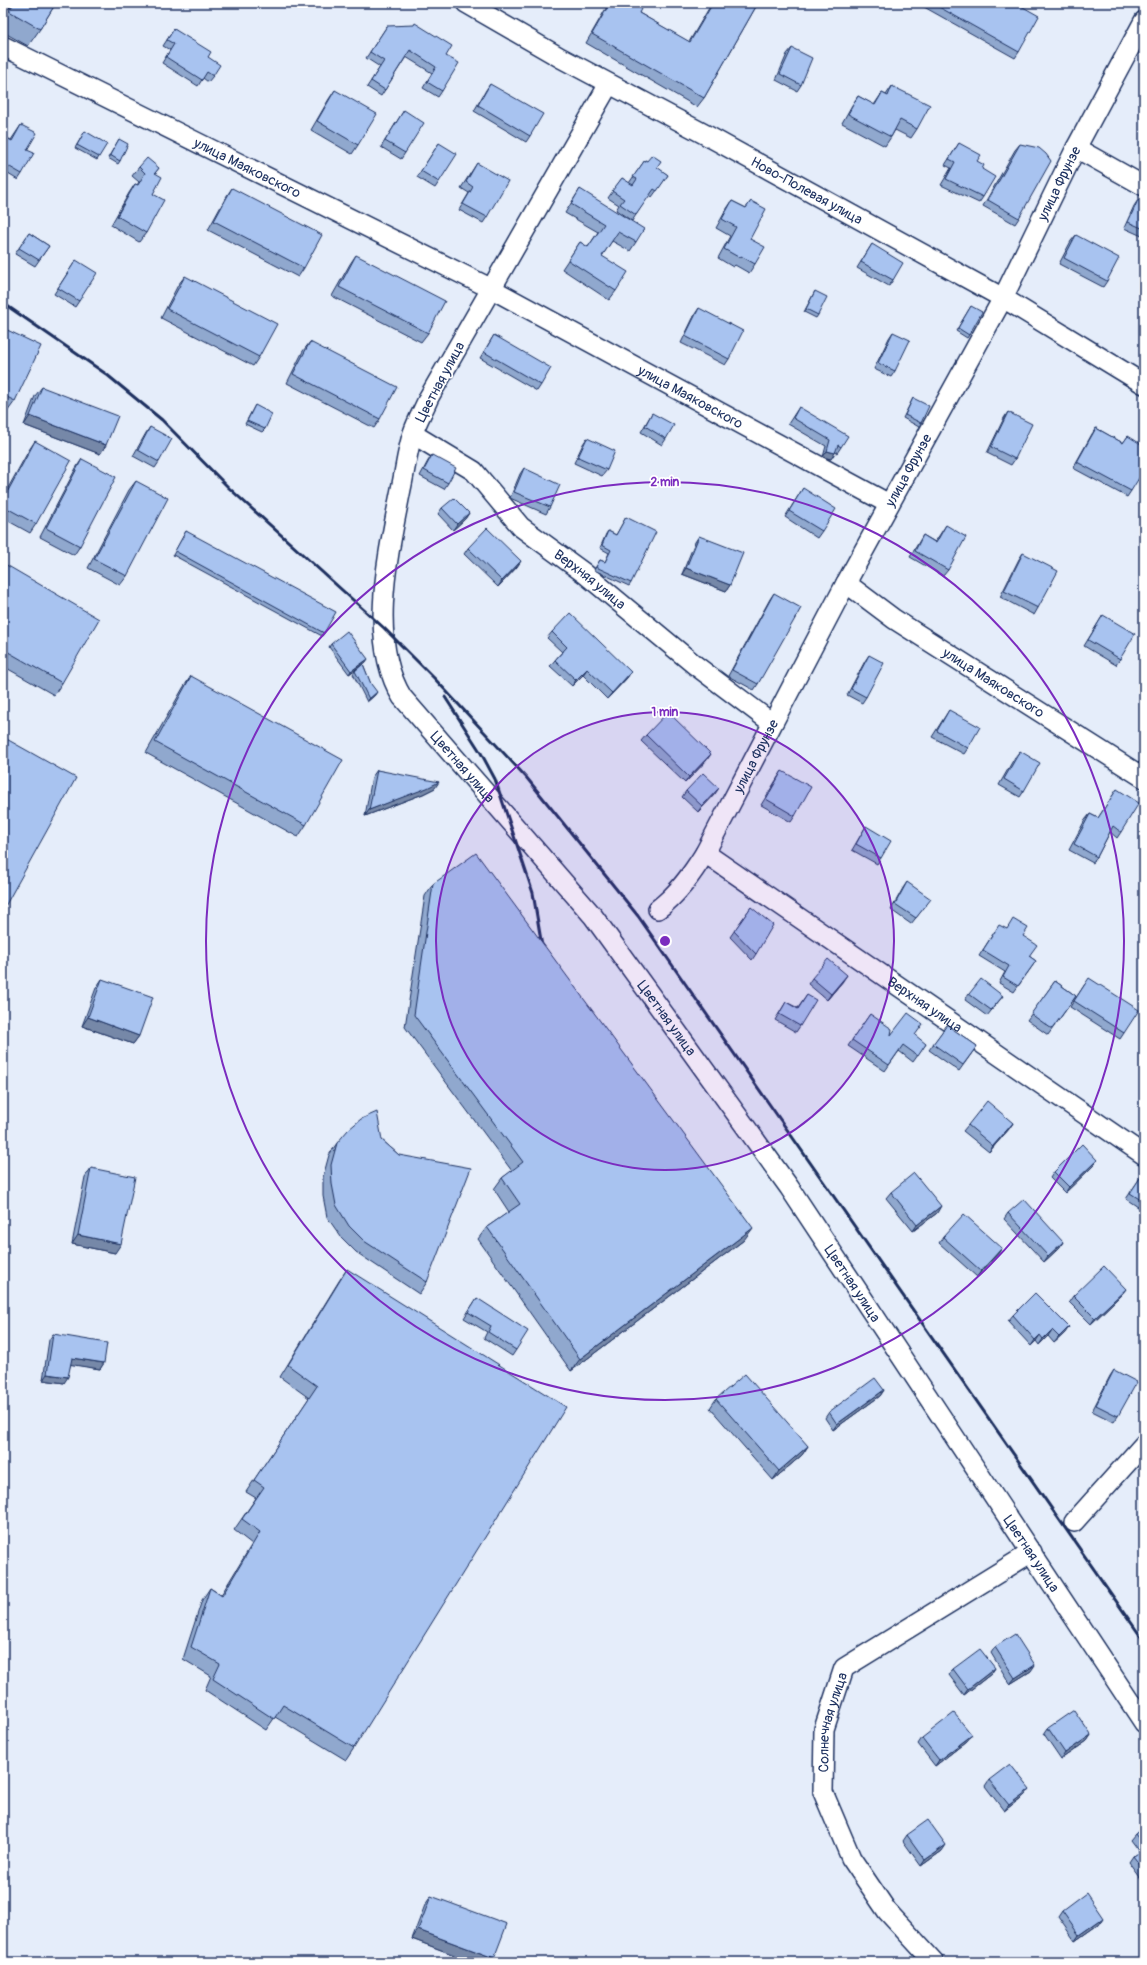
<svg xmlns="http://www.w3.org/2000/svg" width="1147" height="1965" font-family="Pangolin,sans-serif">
<rect width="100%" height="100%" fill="#e5edfa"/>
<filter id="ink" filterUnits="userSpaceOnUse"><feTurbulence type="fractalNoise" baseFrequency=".025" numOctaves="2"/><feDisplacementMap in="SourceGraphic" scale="8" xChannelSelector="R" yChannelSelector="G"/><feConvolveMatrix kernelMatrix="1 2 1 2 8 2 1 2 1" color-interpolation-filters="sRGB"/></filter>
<g filter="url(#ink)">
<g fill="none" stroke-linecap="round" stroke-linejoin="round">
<defs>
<g id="street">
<path id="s1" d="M466,3L561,58L708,136L1003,298L1144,384"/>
<path id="s2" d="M3,46L492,289L889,504"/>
<path id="s3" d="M609,84L429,397C424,409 417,421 413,433C407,451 405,471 401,489C389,551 367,640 402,697L593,916L688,1047L789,1187L1144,1723"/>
<path d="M1076,148L1144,186"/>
<path id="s4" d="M413,434L474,471L521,527L584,573L695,665L772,723"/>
<path id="s5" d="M846,583L894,619L1144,778"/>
<path id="s6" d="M705,853L1144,1155"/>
<path id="s7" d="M658,909C678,894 692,874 705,853L846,583L1003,298L1076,148L1144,21"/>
<path d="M1074,1522L1144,1444"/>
<path id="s8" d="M934,1962L887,1911L851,1858L823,1792L824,1729L844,1668L1032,1552"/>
</g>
</defs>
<use href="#street" stroke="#1b2f5e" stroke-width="22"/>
<use href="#street" stroke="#fff" stroke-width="19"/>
<path stroke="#1b2f5e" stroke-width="3" d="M3,303L106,374L162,420L229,488L384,628L434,678L526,777L638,916L1144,1641
M445,697L481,753L495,779L533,893L543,952"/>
</g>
<path fill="#90a8ce" stroke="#1b2f5e" d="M12,3H56L40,29L28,46L3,32V18Z
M609,3H640L639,13L689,42L712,3H758L704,98L697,107L586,43Z
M917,3H1016L1019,52L1015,58Z
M387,26L446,56L442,91L438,97L423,88L432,73L406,57L381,96L367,87L380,67L366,58Z
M174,29L208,57L213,76L208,82L203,78L198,86L162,63L170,50L163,46Z
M792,48L801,85L797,91L776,80L787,54Z
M490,84L530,136L526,142L474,111L486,90Z
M892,86L917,129L911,138L895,130L891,137L885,146L842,123L852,105L858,96L874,105L882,93L886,95Z
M335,90L358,145L352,154L311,130L329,99Z
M404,110L405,153L401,159L381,147Z
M21,125L22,174L18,180L3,171V136L11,140Z
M85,131L99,157L97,160L75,148Z
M119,139L120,161L118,164L108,158Z
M439,143V182L435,188L417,177Z
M959,143L977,161L982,169L983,197L979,203L941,185L951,168L945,165Z
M1020,144L1019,218L1015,224L983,206L1015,150Z
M645,160L668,175L652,197L649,195L632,221L616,210L619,205L608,198L622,178L629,183Z
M477,163L487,217L483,223L459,210L469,193L461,188Z
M139,167L159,168L155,173L153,194L146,233L139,242L111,225L129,193L135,184L137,185L139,182L132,176Z
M232,188L304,268L298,277L208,230L226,197Z
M580,189L636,242L630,251L612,241L602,256L616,291L609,300L562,269L580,242L588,247L598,232L565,213Z
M1138,200L1144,203V237L1124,228L1134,206Z
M732,201L746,208L751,201L750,239L755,264L749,273L735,265L733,267L718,258L730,236L716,228L726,210Z
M29,233L49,246L35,266L15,254Z
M1076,235L1107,281L1103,287L1059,264L1071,241Z
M872,244L893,280L889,286L857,268Z
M356,255L428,333L421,342L332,296L350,264Z
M76,260L79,301L75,307L54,294Z
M185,276L259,357L253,366L161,318L178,285Z
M815,291L818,315L816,318L804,312Z
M971,306L969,335L967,338L956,331Z
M699,308L729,359L725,365L681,343L695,314Z
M3,328L15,401L7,412L3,410Z
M893,332L895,371L891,377L874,369L889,338Z
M494,335L541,385L537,391L480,358Z
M310,342L380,419L374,428L287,383L303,351Z
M42,387L106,445L100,454L24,425L35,396Z
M913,398L921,423L919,427L903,418Z
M255,405L265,429L262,432L245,424Z
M799,407L841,447L837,453L835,452L831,459L823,457L826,446L788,424Z
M1008,412L1015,459L1011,465L987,453L1004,418Z
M652,413L666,439L662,445L641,432Z
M150,427L159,462L155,468L133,456L146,433Z
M1096,428L1123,443L1128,436L1131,491L1127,497L1073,468L1092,434Z
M587,438L607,470L602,476L574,463L583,444Z
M35,441L36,524L30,533L3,518V497L29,450Z
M432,455L448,483L444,489L420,476L428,461Z
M82,459L80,546L74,555L40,537L76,468Z
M524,468L550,507L546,514L510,498L520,474Z
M136,481L127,576L120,585L88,568L129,490Z
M803,488L822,531L817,538L785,517Z
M442,508L469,513L465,519L453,530L438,514Z
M626,517L631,583L629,586L594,570L600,560L605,562L609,553L600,548L606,534L608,531L616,535Z
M946,525L948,570L943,576L910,557L923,535L935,542Z
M186,531L324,633L322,636L173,555Z
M699,536L730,585L726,591L682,574L695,542Z
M468,548L517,567L498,587L464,554Z
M1023,553L1038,608L1034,615L1000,597L1019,559Z
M3,563L62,683L54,695L3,666Z
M774,593L758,684L754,690L728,676L770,599Z
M1103,615L1120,659L1116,665L1084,646Z
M552,632L631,672L627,678L607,699L583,675L572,686L550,666L555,660L562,652L547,638Z
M331,644L366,662L363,664L375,695L367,702L353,674L355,671L362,665L349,674L329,647Z
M869,655L866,697L862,703L847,695L865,661Z
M191,676L306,825L298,837L146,753L183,688Z
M949,710L968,748L964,754L932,737Z
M646,735L707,760L685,783L641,741Z
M1020,751L1024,791L1020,797L999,785L1015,757Z
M377,770L435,788L423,794L365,816L372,777Z
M782,771L795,816L791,822L761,805L778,777Z
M1117,789L1121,832L1117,838L1110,832L1097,857L1093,863L1069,850L1085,820L1090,814L1098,818Z
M686,791L715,794L698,812L682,797Z
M866,826L881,858L877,864L852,850Z
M907,882L926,905L911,924L891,910L903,888Z
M433,884L744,1240L571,1371L478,1239L487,1227L509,1212L494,1189L502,1178L512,1171L405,1027L425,896Z
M751,907L756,954L752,960L730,937Z
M1006,929L1023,936L1029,956L1036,961L1014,992L999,983L1005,972L979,956L995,931Z
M812,978L843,981L827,1000L808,984Z
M102,979L139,1036L133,1044L82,1026L96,988Z
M1055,981L1076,996L1048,1035L1027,1020Z
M1085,984L1124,1033L1120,1039L1070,1007Z
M969,994L1003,996L987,1016L965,1000Z
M807,995L800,1026L796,1032L775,1020L786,1002L798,1008Z
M870,1014L891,1035L926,1044L913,1062L899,1051L885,1071L848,1046Z
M947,1025L977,1046L959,1071L929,1050Z
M1013,1123L1009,1129L989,1152L963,1131L968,1125Z
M382,1140L399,1155L427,1282L419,1294L356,1252L341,1237L327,1217L323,1196V1177L329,1155L337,1143Z
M1097,1160L1093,1166L1065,1193L1050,1178L1054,1172Z
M91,1168L115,1253L72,1244L85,1177Z
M1144,1172V1211L1126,1199Z
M891,1192L937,1213L913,1231L886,1198Z
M1008,1213L1063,1242L1059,1248L1044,1262L1004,1219Z
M943,1237L1002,1248L998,1254L977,1277L939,1243Z
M347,1269L354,1748L346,1760L275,1717L266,1730L205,1690L211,1676L183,1659L202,1600L210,1588L221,1595L252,1544L234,1530L256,1498L246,1492L309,1398L280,1377L339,1281Z
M1126,1289L1121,1295L1091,1324L1069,1302L1073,1296Z
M477,1298L516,1350L512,1356L484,1338L487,1332L464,1318Z
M1013,1315L1065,1333L1054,1343L1048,1336L1039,1345L1036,1341L1031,1346L1008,1321Z
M53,1334L104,1363L100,1369L71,1364L64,1383L43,1380L49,1340Z
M1114,1370L1118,1416L1114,1422L1092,1411L1110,1376Z
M884,1390L880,1396L833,1430L825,1418L829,1412Z
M716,1399L808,1446L802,1455L773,1480L710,1408Z
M995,1647L1031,1671L1010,1684L991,1653Z
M995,1668L991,1674L964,1695L949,1675L953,1669Z
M1048,1728L1091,1735L1087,1741L1061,1759L1044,1734Z
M922,1738L967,1741L935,1766L918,1744Z
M989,1780L1025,1795L1004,1811L985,1786Z
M1144,1827V1878L1142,1880L1129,1862L1133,1856L1139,1852L1130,1840L1135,1834Z
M907,1835L942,1851L921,1866L903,1841Z
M431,1896L494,1958L491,1962H473L412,1939L425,1905Z
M1062,1911L1099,1924L1075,1941L1058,1917Z"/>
<path fill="#7688a8" stroke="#1b2f5e" d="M30,416L106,445L100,454L24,425Z
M827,451L835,453L831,459L823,457Z
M469,513L465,519L453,530L457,524Z
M521,561L517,567L498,587L502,581Z
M686,568L730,585L726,591L682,574Z
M368,659L366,662L349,674L351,671Z
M587,669L583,675L572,686L576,680Z
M631,672L627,678L607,699L612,693Z
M377,692L375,695L367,702L369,699Z
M711,754L707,760L685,783L689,777Z
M439,782L435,788L423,794L365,816L369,810Z
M719,788L715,794L698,812L702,806Z
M847,975L843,981L827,1000L831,994Z
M88,1017L139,1036L133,1044L82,1026Z
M1013,1123L1009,1129L989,1152L993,1146Z
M1097,1160L1093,1166L1065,1193L1069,1187Z
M941,1206L937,1213L913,1231L917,1225Z
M753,1228L744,1240L571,1371L580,1359Z
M78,1235L121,1244L115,1253L72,1244Z
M1063,1242L1059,1248L1044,1262L1048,1256Z
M1002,1248L998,1254L977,1277L981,1271Z
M1126,1289L1121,1295L1091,1324L1095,1318Z
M1069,1327L1065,1333L1054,1343L1059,1337Z
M1052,1330L1048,1336L1039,1345L1043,1339Z
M1040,1335L1036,1341L1031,1346L1035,1340Z
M72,1358L104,1363L100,1369L67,1364Z
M47,1374L68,1377L64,1383L43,1380Z
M884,1390L880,1396L833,1430L837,1424Z
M808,1446L802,1455L773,1480L779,1471Z
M1035,1665L1031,1671L1010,1684L1015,1678Z
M995,1668L991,1674L964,1695L968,1689Z
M972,1735L967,1741L935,1766L939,1760Z
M1091,1735L1087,1741L1061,1759L1065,1753Z
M1030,1789L1025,1795L1004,1811L1009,1805Z
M946,1845L942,1851L921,1866L925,1860Z
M1103,1918L1099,1924L1075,1941L1079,1935Z
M418,1930L494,1958L491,1962H473L412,1939Z"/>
<path fill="#a8c3f0" stroke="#1b2f5e" d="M14,3H56L40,29L9,11Z
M610,3H640L643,5L639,13L690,42L713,3H758L704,98L592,34Z
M932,3H1016L1039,16L1019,52Z
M415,23L452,46L446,56L459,63L442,91L427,82L436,67L410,50L385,90L371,81L384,61L370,52L387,26L414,25Z
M174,29L211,52L208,57L220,65L213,76L207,72L202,80L166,57L174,44L167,40Z
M792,48L812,58L801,85L780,74Z
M490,84L543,114L530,136L478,105Z
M892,86L930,105L917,129L900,120L891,137L848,114L858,96L875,105L882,93L888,96Z
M335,90L377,114L358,145L317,121Z
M404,110L424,123L405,153L385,141Z
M21,125L37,133L27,150L34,153L22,174L3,163V136L12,141Z
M85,131L107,144L99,157L77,145Z
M119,139L128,144L120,161L110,155Z
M439,143L457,154L439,182L421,171Z
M959,143L981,155L977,161L984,165L982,169L995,177L983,197L946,179L955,162L949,159Z
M1020,144L1039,148L1046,154L1051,161L1019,218L988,200Z
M652,155L661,161L657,167L668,175L657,191L654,189L636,215L620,204L624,199L612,191L622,178L633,185L637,179L633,177L645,160L647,161Z
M147,158L159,168L155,173L162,177L153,194L164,200L146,233L117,216L135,184L138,185L145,173L139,167Z
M477,163L508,181L487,217L463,204L473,187L466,182Z
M232,188L322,235L304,268L214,221Z
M580,189L644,229L636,242L618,232L602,256L628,272L616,291L568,260L580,242L588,247L604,224L571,204Z
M1138,200L1144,203V229L1128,222Z
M732,201L746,208L751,201L766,209L750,239L765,247L755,264L741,256L740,258L724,249L736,227L722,219Z
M29,233L49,246L39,260L19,248Z
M1076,235L1119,258L1107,281L1064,258Z
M872,244L903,263L893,280L861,262Z
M356,255L445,301L428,333L339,287Z
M76,260L97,273L79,301L58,288Z
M185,276L277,324L259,357L167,309Z
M815,291L827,297L818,315L806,309Z
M971,306L982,312L969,335L958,328Z
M699,308L743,331L729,359L685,336Z
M3,328L41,346L15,401L3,395Z
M893,332L910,340L895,371L878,363Z
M494,335L551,368L541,385L484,352Z
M310,342L397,387L380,419L293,374Z
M42,387L118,416L106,445L30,416Z
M913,398L929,406L921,423L905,415Z
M255,405L272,414L265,429L247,421Z
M799,407L848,436L841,447L838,445L835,453L827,451L830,440L793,418Z
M1008,412L1032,424L1015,459L991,447Z
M652,413L674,425L666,439L645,426Z
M150,427L172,439L159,462L138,450Z
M1096,428L1123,443L1128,436L1144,446V470L1131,491L1077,462Z
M587,438L615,451L607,470L578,457Z
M35,441L71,461L36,524L3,506V500Z
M432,455L456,468L448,483L424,470Z
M82,459L116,477L80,546L46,528Z
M524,468L560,485L550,507L514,492Z
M136,481L168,498L127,576L94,559Z
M803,488L836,509L822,531L789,511Z
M454,498L469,513L457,524L442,508Z
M626,517L656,532L631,583L596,567L600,560L605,562L611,550L602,545L608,531L616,535Z
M946,525L966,537L948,570L915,551L923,535L936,543Z
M487,528L521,561L502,581L468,548Z
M186,531L336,612L324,633L175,551Z
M699,536L743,553L730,585L686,568Z
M1023,553L1058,571L1038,608L1004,591Z
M3,563L99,619L62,683L3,649Z
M774,593L801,608L758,684L732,670Z
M570,613L631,672L612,693L587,669L576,680L555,660L567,647L552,632Z
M1103,615L1135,634L1120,659L1088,640Z
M347,631L368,659L351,671L331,644Z
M869,655L884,663L866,697L851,689Z
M363,664L371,684L377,692L369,699L355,671Z
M191,676L343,760L306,825L155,742Z
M949,710L980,727L968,748L937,731Z
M668,712L711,754L689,777L646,735Z
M3,737L76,778L3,910Z
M1020,751L1040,763L1024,791L1004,779Z
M377,770L439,782L427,788L369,810Z
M782,771L811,787L795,816L766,799Z
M703,773L719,788L702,806L686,791Z
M1117,789L1139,803L1121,832L1113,826L1097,857L1074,844L1090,814L1098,818Z
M866,826L891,841L881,858L856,844Z
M476,853L753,1228L580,1359L487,1227L520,1204L502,1178L523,1162L414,1015L433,884Z
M907,882L931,899L916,918L895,904Z
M751,907L773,925L756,954L734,931Z
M1013,919L1028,928L1023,936L1037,945L1029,956L1036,961L1018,986L1003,977L1009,966L983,950L999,925L1007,929Z
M828,959L847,975L831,994L812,978Z
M1089,978L1139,1010L1124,1033L1074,1001Z
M102,979L153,997L139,1036L88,1017Z
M981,979L1003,996L991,1010L969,994Z
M1055,981L1076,996L1052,1029L1031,1014Z
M807,995L816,1000L800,1026L779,1014L786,1002L798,1009Z
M908,1013L923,1024L915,1035L926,1044L918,1056L903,1045L889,1065L852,1040L870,1014L892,1029L891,1035Z
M947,1025L977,1046L963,1065L933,1044Z
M987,1101L1013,1123L993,1146L968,1125Z
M377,1112L382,1140L399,1155L471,1168L427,1282L364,1241L349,1226L336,1205L332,1184L331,1165L337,1143L348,1130L361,1119Z
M1082,1144L1097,1160L1069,1187L1054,1172Z
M91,1168L135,1177L121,1244L78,1235Z
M1144,1172V1202L1130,1193Z
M914,1173L941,1206L917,1225L891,1192Z
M1024,1199L1063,1242L1048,1256L1008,1213Z
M964,1214L1002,1248L981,1271L943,1237Z
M1104,1266L1126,1289L1095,1318L1073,1296Z
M347,1269L566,1407L354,1748L283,1705L274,1719L213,1679L220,1664L191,1647L210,1588L222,1596L260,1532L242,1519L264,1487L254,1480L317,1386L288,1365Z
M1035,1293L1069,1327L1059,1337L1052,1330L1043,1339L1040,1335L1035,1340L1013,1315Z
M477,1298L528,1331L516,1350L488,1332L491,1326L468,1312Z
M53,1334L107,1343L104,1363L72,1358L68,1377L47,1374Z
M1114,1370L1137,1382L1118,1416L1096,1405Z
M745,1374L808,1446L779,1471L716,1399Z
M875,1378L884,1390L837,1424L829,1412Z
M1015,1634L1035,1665L1015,1678L995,1647Z
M980,1649L995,1668L968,1689L953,1669Z
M1074,1710L1091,1735L1065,1753L1048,1728Z
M954,1713L972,1735L939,1760L922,1738Z
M1010,1764L1030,1789L1009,1805L989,1780Z
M928,1820L946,1845L925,1860L907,1835Z
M1144,1827V1846L1135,1834Z
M1144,1848V1870L1133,1856Z
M1086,1893L1103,1918L1079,1935L1062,1911Z
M431,1896L507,1924L494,1958L418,1930Z"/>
</g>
<circle cx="665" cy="941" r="229" fill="#7b2cbf" fill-opacity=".12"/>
<g fill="none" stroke="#7b2cbf" stroke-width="2">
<circle cx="665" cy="941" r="229"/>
<circle cx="665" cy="941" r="459"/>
</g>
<g text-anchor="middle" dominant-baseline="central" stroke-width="3.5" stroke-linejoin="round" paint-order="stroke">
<g font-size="14" fill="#1b2f5e" stroke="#fff">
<text stroke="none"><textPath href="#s2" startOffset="273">улица Маяковского</textPath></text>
<text stroke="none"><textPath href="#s7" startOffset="831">улица Фрунзе</textPath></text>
<text stroke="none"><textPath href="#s1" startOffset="389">Ново-Полевая улица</textPath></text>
<text transform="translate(440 382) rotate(-62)">Цветная улица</text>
<text stroke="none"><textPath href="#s2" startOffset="772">улица Маяковского</textPath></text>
<text stroke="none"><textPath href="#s7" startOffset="507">улица Фрунзе</textPath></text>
<text stroke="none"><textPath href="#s4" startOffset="231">Верхняя улица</textPath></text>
<text stroke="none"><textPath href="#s5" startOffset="178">улица Маяковского</textPath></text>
<text stroke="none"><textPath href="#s7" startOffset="183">улица Фрунзе</textPath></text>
<text stroke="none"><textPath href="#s3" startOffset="763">Цветная улица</textPath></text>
<text stroke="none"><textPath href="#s6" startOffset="267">Верхняя улица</textPath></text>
<text stroke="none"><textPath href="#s3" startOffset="1087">Цветная улица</textPath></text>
<text stroke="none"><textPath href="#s3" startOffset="1411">Цветная улица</textPath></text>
<text stroke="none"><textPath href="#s3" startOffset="1735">Цветная улица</textPath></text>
<text stroke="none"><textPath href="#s8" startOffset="276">Солнечная улица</textPath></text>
</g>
</g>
<circle cx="665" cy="941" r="6" fill="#7b2cbf" stroke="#fff" stroke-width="2"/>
<g font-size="12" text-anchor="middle" font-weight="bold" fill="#7b2cbf" stroke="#fff" stroke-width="3.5" stroke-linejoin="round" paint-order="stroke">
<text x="665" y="486">2 min</text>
<text x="665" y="716">1 min</text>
</g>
<rect width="1147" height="1965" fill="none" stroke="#fff" stroke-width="16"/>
<rect x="8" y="8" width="1131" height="1949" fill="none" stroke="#1b2f5e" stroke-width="1.5" filter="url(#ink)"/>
</svg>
